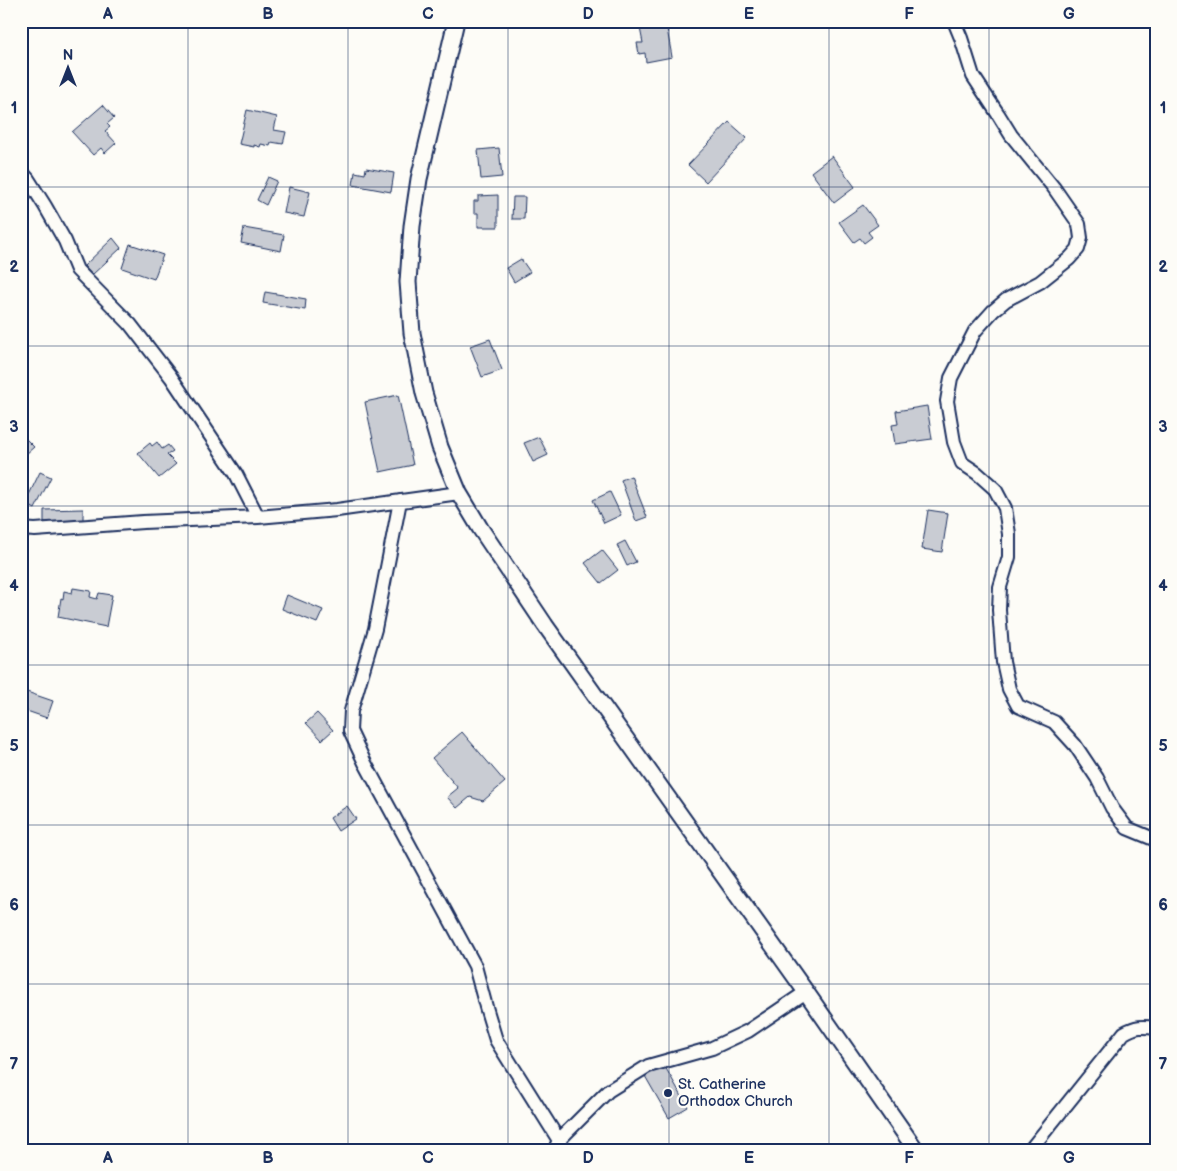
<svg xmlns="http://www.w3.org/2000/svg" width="1177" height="1171" font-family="'Balsamiq Sans',sans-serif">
<rect width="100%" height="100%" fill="#fdfcf7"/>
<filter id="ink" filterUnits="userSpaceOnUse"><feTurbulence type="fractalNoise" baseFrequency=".02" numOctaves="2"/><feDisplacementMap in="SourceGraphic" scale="10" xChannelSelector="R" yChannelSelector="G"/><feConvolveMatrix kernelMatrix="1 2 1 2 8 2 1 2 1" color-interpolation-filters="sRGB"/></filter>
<g filter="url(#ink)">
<path fill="#c9ccd3" stroke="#1b2f5e" d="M666,23L672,57L646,62L645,53L639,54L637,43H643L640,28Z
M103,105L114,118L107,124L110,127L105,131L116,143L105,153L101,148L93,155L72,132Z
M247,110L277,117L274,130L286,132L283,144L271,142L270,146L261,144L260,147L254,145V147L239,144Z
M729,122L747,138L706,182L688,165Z
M499,148L502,177L481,179L478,150Z
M832,156L855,187L834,203L811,172Z
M366,168L394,173L391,192L353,185L355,172L365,174Z
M268,177L277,181L266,205L257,200Z
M289,187L310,192L304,217L284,213Z
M498,195V227H478V213H474V201H478V196Z
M513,197H525L524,219H512Z
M863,205L878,225L868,232L872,237L864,243L860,238L854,242L839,222Z
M244,228L284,235L281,251L241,243Z
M113,238L121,248L92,275L84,266Z
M130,244L163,255L154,279L122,268Z
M521,259L530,272L514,282L506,268Z
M265,292L306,299L305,310L263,303Z
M490,339L502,370L482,377L470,346Z
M398,395L413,465L380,472L365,402Z
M927,406L932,439L895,444L892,425L898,424L896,411Z
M21,434L34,447L26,454L22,450L21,451Z
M539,437L548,455L533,462L524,443Z
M157,442L162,449L168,445L173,451L167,455L176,464L159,478L138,453L150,443L152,446Z
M40,472L51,477L35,509L25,503Z
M631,476L647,517L636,521L621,480Z
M610,492L621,515L604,523L593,500Z
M83,509V522H44V510Z
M928,510L948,513L942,552L922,549Z
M625,541L636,562L627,566L617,545Z
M602,550L618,570L601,583L585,563Z
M73,588L91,591L90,597L97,599L99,593L112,595L106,627L58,617L61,598L63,599L64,591L72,593Z
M287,595L323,610L317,623L282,609Z
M21,690L53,701L47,718L21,709Z
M317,713L333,730L322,740L306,723Z
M462,732L505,782L483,801L470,797L457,808L447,797L458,788L432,758Z
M347,806L356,819L338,831L330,818Z
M664,1065L688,1107L669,1118L645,1076Z"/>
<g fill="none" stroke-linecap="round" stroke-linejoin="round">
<defs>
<path id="minor" d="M954,21L961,38L973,76L998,114L1011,135L1054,188L1079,224L1081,238L1078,249L1069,259L1040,282L1006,300L993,311L975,331L951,378L947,401L954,442L962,463L977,473L995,489L1005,508L1009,534V557L1000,587L999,610L1003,662L1009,689L1018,706L1054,722L1075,745L1097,778L1112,808L1127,828L1156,840
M21,171L28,179L45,206L65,241L77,270L130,324L171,377L236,474L258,517
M400,501L375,629L351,711L350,731L365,763L475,966L486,1007L496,1040L565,1150
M21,529L35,530L143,522L258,517L337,510L459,493
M556,1147L559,1140L608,1091L648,1066L712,1048L748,1031L806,992
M1030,1150L1124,1033C1136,1026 1142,1026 1156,1028"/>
<path id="tertiary" d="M456,21L419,179L412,226L408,282L412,333L424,393L440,447L459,493L480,528L545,625L806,992L916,1150"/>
</defs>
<use href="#minor" stroke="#1b2f5e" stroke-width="16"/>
<use href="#tertiary" stroke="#1b2f5e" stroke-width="19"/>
<use href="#minor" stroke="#fdfcf7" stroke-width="12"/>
<use href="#tertiary" stroke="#fdfcf7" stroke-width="15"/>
</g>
</g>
<path fill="none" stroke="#1b2f5e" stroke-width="1" stroke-opacity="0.55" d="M188,21V1150M348,21V1150M508,21V1150M669,21V1150M829,21V1150M989,21V1150M21,187H1156M21,346H1156M21,506H1156M21,665H1156M21,825H1156M21,984H1156"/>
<circle fill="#1b2f5e" stroke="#fdfcf7" stroke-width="2" cx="668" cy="1093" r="5"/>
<g text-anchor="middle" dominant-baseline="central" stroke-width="4.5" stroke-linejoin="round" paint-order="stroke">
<g font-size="15" fill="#1b2f5e" stroke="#fdfcf7" text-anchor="start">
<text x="678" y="1084">St. Catherine<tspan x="678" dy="17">Orthodox Church</tspan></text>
</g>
</g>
<rect width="1177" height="1171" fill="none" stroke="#fdfcf7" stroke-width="55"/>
<g transform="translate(68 68)" stroke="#fdfcf7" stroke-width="4" paint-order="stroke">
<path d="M0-4L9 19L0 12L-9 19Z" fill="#1b2f5e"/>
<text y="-8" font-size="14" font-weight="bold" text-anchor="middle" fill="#1b2f5e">N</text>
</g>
<rect x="28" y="28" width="1122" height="1116" fill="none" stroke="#1b2f5e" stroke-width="2"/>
<g font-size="16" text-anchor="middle" font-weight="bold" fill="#1b2f5e">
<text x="108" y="19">A</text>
<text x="268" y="19">B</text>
<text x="428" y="19">C</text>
<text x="588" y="19">D</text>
<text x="749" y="19">E</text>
<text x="909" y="19">F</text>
<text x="1069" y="19">G</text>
<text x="14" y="113">1</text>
<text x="1163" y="113">1</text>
<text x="14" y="272">2</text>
<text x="1163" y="272">2</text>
<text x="14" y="432">3</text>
<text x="1163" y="432">3</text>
<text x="14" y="591">4</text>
<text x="1163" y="591">4</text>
<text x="14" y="751">5</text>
<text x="1163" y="751">5</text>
<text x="14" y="910">6</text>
<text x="1163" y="910">6</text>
<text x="14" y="1069">7</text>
<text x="1163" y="1069">7</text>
<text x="108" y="1163">A</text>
<text x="268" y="1163">B</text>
<text x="428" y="1163">C</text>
<text x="588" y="1163">D</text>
<text x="749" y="1163">E</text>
<text x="909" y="1163">F</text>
<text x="1069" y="1163">G</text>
</g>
</svg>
